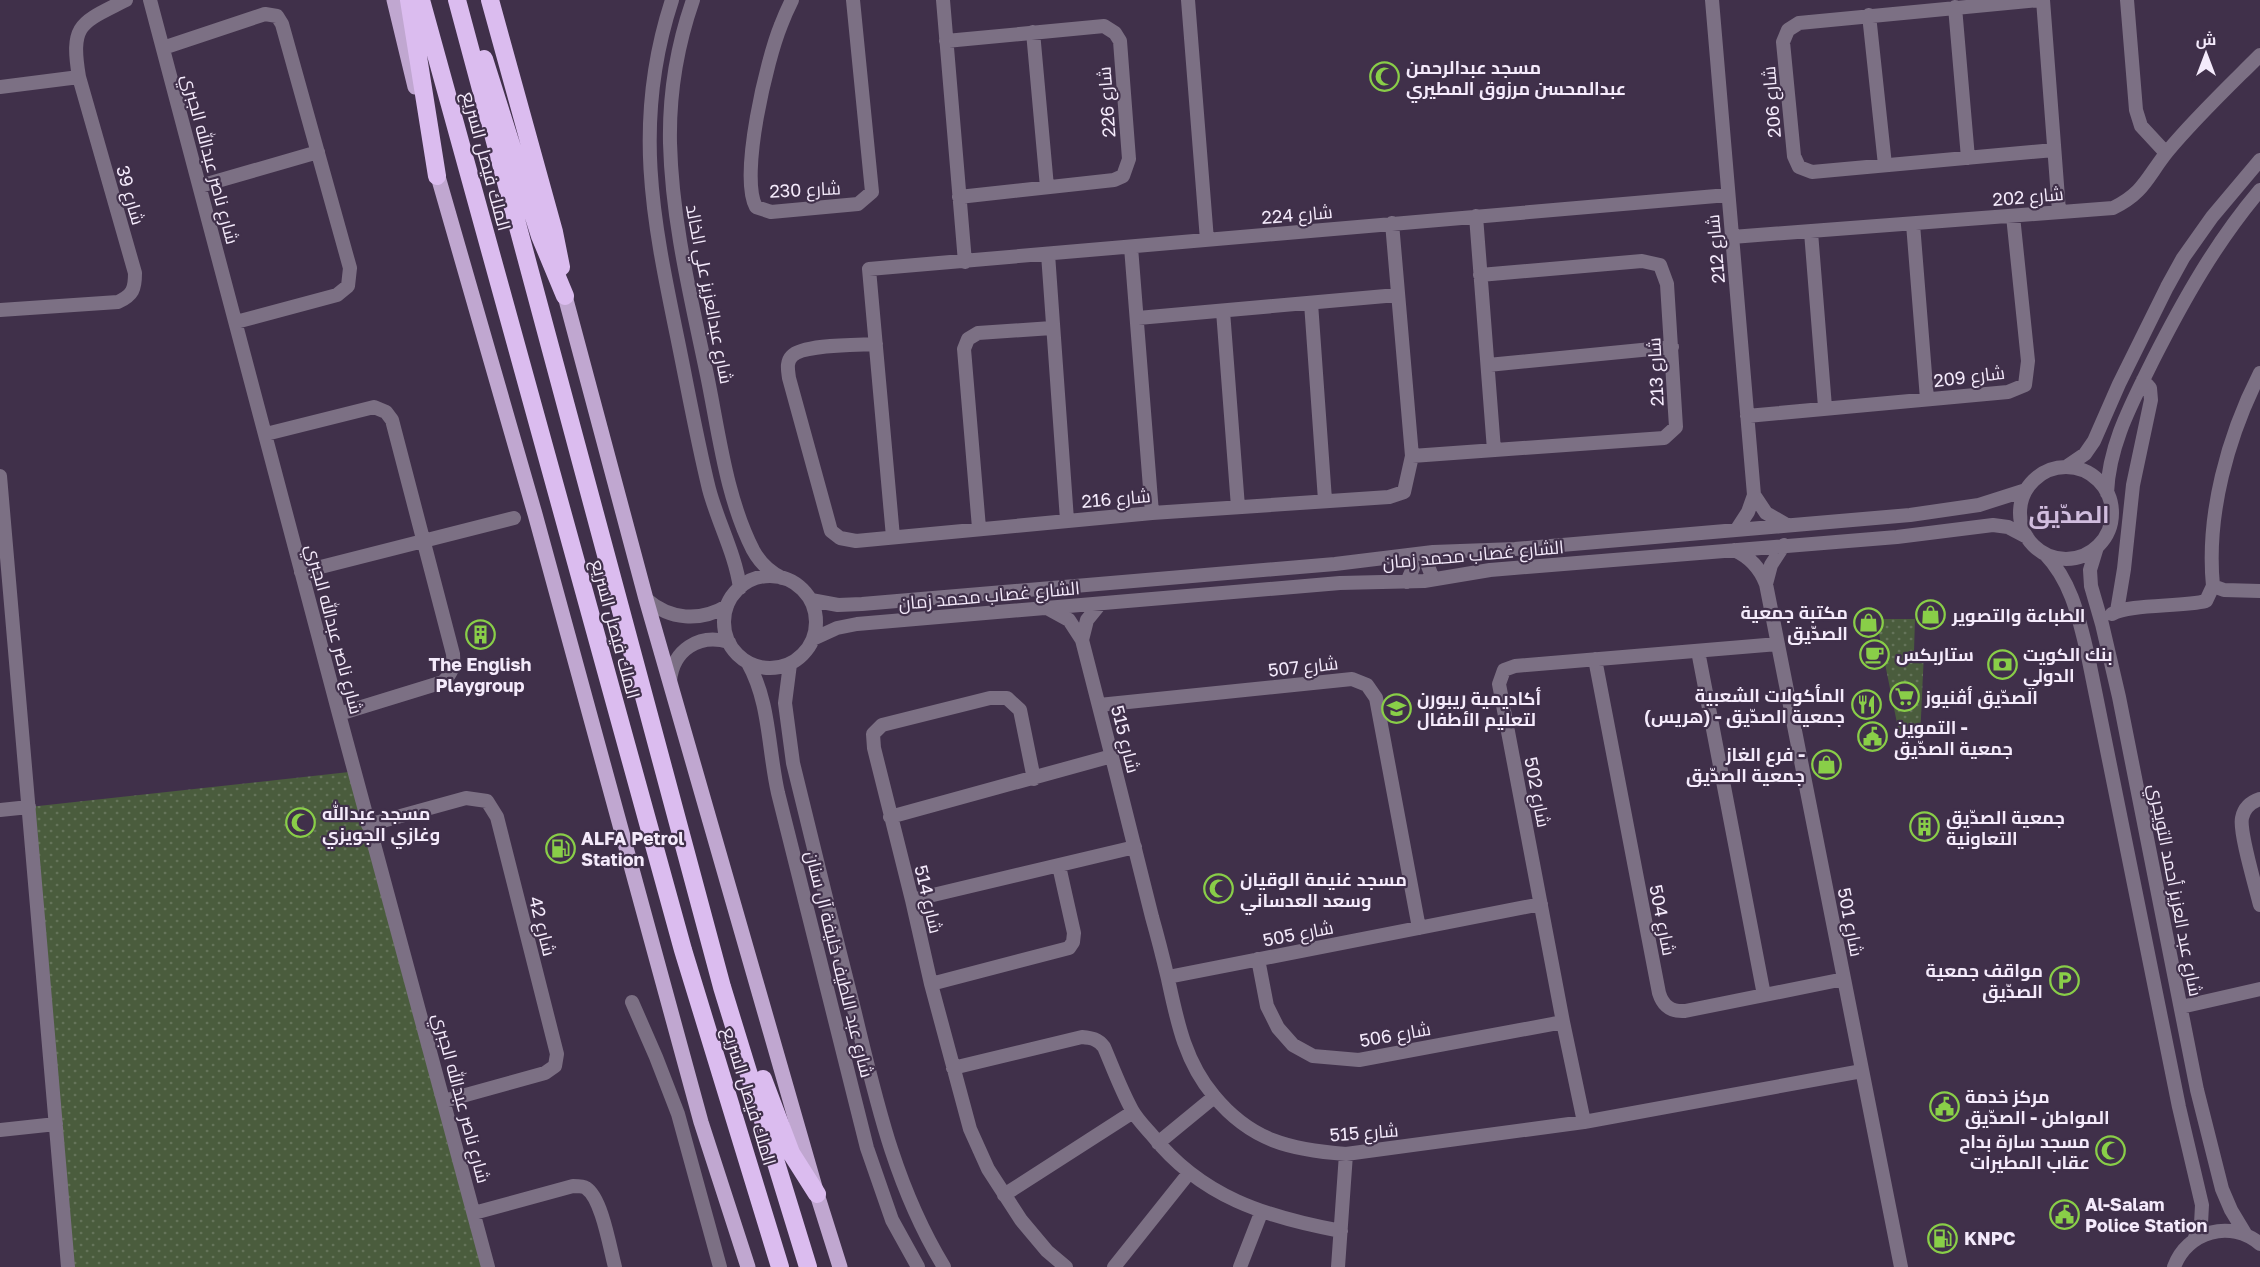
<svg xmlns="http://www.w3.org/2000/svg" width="2260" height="1267" font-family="'Golos Text',Cairo,sans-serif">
<defs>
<pattern id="park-dots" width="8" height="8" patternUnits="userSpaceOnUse" patternTransform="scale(1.5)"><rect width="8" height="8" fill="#4a5c3d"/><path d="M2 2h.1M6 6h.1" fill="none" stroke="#65745a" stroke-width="1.8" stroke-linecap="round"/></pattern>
</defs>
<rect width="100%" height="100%" fill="#40304a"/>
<path fill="url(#park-dots)" d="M1876,619H1915L1914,651L1924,652L1920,739L1900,738Z
M349,772L488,1267H68L29,807Z"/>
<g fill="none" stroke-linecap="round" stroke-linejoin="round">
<path stroke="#7c7084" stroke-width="14" d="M150,0L339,714L488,1267
M672,0C632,122 653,220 678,341C688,390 697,440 709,489C718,523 735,553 740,588
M693,0C677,46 669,94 670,143C672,222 691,298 707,375C719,433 726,497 753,550C760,563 770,572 782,578
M792,0C788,8 784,17 781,25C767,59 739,176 756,207L771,212L858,204L872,192L853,0
M943,0L965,262
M1188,0L1207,240
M1712,0L1754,495L1748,512L1737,529
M2040,0L1799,23L1788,30L1783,42L1794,156L1799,167L1812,172L2054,150
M2043,0L2059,211
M2127,0L2136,110L2141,126L2166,153
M1955,7L1968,158
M1869,15L1885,165
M1033,32L1047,187
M946,41L1104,26L1115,33L1120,41L1129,159L1123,176L1114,180L959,197
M163,48L265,14L277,16L282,24L350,268L348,286L337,295L236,322
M0,87L79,77
M200,186L318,152
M1476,216L1494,450
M1913,224L1927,399
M1811,232L1825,407
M1732,237L2113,208C2144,193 2147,177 2167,152C2195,118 2228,87 2260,55
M1131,247L1152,513
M1048,254L1067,520
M1311,303L1325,500
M0,310L118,302C133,295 135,289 135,273L79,77C70,23 81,23 126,0
M1223,311L1238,507
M1138,318L1397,295
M876,344C859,345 803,344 792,356C786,362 788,370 789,378L831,531L840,538L856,541L1152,513L1389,497L1404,492L1412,456L1392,223
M1488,365L1672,347
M2260,373C2228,436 2206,514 2213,586L2224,590L2260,591
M1747,416L2008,392L2025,385L2028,361L2013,216
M266,434L374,407L386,412L392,420L453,654C454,667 452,673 443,682L339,714
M1412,456L1664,438L1676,427L1667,284L1660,265L1642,261L1480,275
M2066,467L2085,454L2094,441L2119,384L2167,287L2183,258L2212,217L2260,160
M2020 513a46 46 0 1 1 92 0a46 46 0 1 1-92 0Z
M0,476L68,1267
M2107,493C2109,444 2132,403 2153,360C2184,299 2216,242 2260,190
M1754,495L1766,513L1787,525
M979,528L964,349L968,339L978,333L1052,328
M893,537L869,269L1728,195
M2097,547L2090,570L2091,586L2102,624L2119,697L2197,1090L2222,1189L2231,1210L2246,1235
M1734,550C1750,557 1760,568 1766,584L1901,1267
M2045,554C2072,582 2079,619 2088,656L2179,1107L2202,1205L2201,1224L2194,1240
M301,572L514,518
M724 622a46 46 0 1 1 92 0a46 46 0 1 1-92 0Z
M1433,579L1428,566L1433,552
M1407,582L1413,568L1409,555
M1766,584L1771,565L1784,545
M646,599C670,620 700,622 727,606
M811,600L838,605L862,604L1335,564L1433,552L1515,549L1910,515L1979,505L2026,490
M1049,609L1069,620L1082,640C1106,732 1129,825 1152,917C1158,938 1163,958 1168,979C1177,1021 1185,1062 1214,1096C1251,1141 1291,1150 1346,1154L1584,1122L1862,1071
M2117,611L2124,569L2133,485L2151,400L2150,388L2143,380
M2112,614C2128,604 2182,607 2206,601L2213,586
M813,639L837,628L857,624L1340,583L1424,581L1490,570L1897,537L1993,525L2008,527L2027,537
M1082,640L1087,620L1100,604
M1698,651L1764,995
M1595,659L1659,993C1663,1006 1671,1012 1685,1011L1844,979
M748,663C770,702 768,749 778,793L867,1148L892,1220L918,1267
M790,664L785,703L793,763C812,842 832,922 852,1001C875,1095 893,1183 944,1267
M670,681C673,650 699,633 729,642
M1099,705L1352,679L1367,685L1376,698L1419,928
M1034,779L1020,710L1007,698H990L882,725L873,734L874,748L912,900L931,984L970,1129L988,1169L1021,1220L1047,1251L1066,1267
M2260,799C2251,802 2244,808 2242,818C2239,832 2256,888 2260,905
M0,810L29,807
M890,817L1112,756
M368,825L466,798L487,801L497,817L557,1054L555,1066L545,1073L444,1101
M912,900L1135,847
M1258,959L1267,1006L1278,1028L1293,1045L1313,1056L1359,1060L1563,1022
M1168,977L1541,904
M931,984L1069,948L1073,942L1074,933L1059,866
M632,1002L656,1057L678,1114L720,1267
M2181,1007L2260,989
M953,1068L1082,1037C1092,1038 1098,1039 1104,1047C1113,1068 1121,1090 1132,1110C1137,1119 1145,1127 1152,1135C1201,1197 1266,1217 1341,1231
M1584,1122L1563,1022L1499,684L1504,670L1515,666L1778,644
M0,1130L56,1124
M1158,1143L1214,1097
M1004,1195L1133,1112
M474,1213L573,1186C577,1186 583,1186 586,1188C602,1198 610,1249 615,1267
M1114,1267L1189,1173
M1240,1267L1261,1213
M1338,1267L1346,1154
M2174,1267C2187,1231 2231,1219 2260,1244"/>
<path stroke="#c0a7d0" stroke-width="15" d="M394,0L415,87
M435,166L535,514L701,1122L748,1267
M565,296L646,599L817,1194L840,1267"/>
<path stroke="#dbbcef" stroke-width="18" d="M409,0L437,176
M421,0L683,950L780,1267
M457,0L722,987L808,1267
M490,0L554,232L561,267
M484,59L540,236L565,296
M763,1079L791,1153L817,1194"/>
</g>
<defs>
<symbol id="mosque-ring" viewBox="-11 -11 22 22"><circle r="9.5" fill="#40304a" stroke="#89ce48" stroke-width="1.5"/><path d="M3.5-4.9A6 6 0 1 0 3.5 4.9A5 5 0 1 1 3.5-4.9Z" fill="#89ce48"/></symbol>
<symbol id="shop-ring" viewBox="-11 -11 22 22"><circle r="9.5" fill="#40304a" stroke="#89ce48" stroke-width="1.5"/><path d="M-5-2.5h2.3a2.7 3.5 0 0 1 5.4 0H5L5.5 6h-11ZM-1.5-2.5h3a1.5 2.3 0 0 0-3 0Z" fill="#89ce48"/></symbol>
<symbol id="building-ring" viewBox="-11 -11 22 22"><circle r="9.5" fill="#40304a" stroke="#89ce48" stroke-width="1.5"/><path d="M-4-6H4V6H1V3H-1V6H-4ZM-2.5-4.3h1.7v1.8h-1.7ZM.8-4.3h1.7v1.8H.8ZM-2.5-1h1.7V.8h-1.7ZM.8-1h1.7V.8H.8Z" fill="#89ce48"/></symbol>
<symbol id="cafe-ring" viewBox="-11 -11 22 22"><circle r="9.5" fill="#40304a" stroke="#89ce48" stroke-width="1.5"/><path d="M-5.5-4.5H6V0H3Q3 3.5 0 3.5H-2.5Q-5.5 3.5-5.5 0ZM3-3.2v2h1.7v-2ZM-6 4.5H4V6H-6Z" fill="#89ce48"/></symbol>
<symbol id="bank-ring" viewBox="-11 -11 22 22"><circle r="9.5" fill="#40304a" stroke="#89ce48" stroke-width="1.5"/><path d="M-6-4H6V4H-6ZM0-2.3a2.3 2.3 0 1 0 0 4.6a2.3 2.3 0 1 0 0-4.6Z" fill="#89ce48"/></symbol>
<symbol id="supermarket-ring" viewBox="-11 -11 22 22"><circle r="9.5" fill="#40304a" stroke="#89ce48" stroke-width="1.5"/><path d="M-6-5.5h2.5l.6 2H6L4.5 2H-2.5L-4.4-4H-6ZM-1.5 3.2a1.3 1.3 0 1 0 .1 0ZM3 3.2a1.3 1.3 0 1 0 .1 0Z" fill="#89ce48"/></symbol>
<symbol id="restaurant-ring" viewBox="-11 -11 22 22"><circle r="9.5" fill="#40304a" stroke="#89ce48" stroke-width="1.5"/><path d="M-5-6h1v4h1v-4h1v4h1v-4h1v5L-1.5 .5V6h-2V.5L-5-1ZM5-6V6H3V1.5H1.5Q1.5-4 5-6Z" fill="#89ce48"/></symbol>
<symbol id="school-ring" viewBox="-11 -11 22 22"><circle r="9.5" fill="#40304a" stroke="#89ce48" stroke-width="1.5"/><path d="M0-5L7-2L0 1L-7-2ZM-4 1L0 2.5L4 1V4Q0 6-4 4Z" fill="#89ce48"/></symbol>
<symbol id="civic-ring" viewBox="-11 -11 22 22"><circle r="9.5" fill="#40304a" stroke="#89ce48" stroke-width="1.5"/><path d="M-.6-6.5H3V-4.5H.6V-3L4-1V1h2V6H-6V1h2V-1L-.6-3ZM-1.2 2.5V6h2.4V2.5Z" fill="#89ce48"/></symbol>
<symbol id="fuel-ring" viewBox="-11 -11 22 22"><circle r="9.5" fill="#40304a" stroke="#89ce48" stroke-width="1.5"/><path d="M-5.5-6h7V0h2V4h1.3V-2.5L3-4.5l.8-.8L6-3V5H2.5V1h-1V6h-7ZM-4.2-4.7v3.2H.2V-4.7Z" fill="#89ce48"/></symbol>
<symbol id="parking-ring" viewBox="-11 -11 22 22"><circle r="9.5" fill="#40304a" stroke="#89ce48" stroke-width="1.5"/><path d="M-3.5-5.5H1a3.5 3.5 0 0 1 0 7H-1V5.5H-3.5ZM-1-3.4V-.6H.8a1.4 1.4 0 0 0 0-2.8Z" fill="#89ce48"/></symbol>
</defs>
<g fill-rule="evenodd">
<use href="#mosque-ring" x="1368" y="60" width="33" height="33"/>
<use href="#shop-ring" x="1914" y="598" width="33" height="33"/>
<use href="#shop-ring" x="1852" y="606" width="33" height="33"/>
<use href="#building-ring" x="464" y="618" width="33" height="33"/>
<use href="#cafe-ring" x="1858" y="638" width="33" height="33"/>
<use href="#bank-ring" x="1986" y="648" width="33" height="33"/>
<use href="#supermarket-ring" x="1888" y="680" width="33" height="33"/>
<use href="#restaurant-ring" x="1850" y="688" width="33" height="33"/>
<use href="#school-ring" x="1380" y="692" width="33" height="33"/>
<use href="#civic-ring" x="1856" y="720" width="33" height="33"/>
<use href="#shop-ring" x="1810" y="748" width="33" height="33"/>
<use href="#mosque-ring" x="284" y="806" width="33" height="33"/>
<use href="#building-ring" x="1908" y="810" width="33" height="33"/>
<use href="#fuel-ring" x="544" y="832" width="33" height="33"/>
<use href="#mosque-ring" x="1202" y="872" width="33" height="33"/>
<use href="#parking-ring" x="2048" y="964" width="33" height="33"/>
<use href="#civic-ring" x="1928" y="1090" width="33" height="33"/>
<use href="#mosque-ring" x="2094" y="1134" width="33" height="33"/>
<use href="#civic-ring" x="2048" y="1198" width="33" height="33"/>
<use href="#fuel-ring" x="1926" y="1222" width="33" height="33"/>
</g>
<g text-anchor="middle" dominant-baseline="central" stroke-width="4.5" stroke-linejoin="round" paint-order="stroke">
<g font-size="18" font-weight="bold" fill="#f4eafb" stroke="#40304a" text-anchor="start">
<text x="1406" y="67">مسجد عبدالرحمن<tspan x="1406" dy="21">عبدالمحسن مرزوق المطيري</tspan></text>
<text x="1848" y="612" text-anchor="end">مكتبة جمعية<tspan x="1848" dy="21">الصدّيق</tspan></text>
<text x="1952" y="615">الطباعة والتصوير</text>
<text x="1896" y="654">ستاربكس</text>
<text x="2023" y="654">بنك الكويت<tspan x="2023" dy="21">الدولي</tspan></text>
<text x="480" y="664" text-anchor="middle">The English<tspan x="480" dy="21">Playgroup</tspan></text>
<text x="1845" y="695" text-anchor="end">المأكولات الشعبية<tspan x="1845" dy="21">(هريس) - جمعية الصدّيق</tspan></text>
<text x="1925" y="697">الصدّيق أڤنيوز</text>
<text x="1417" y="698">أكاديمية ريبورن<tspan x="1417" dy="21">لتعليم الأطفال</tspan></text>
<text x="1894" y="727">التموين -<tspan x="1894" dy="21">جمعية الصدّيق</tspan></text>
<text x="1805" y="754" text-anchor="end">فرع الغاز -<tspan x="1805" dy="21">جمعية الصدّيق</tspan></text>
<text x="322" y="813">مسجد عبدالله<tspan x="322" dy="21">وغازي الجويزي</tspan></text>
<text x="1946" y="817">جمعية الصدّيق<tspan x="1946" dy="21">التعاونية</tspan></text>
<text x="581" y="838">ALFA Petrol<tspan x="581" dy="21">Station</tspan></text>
<text x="1240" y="879">مسجد غنيمة الوقيان<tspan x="1240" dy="21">وسعد العدساني</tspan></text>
<text x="2043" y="970" text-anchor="end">مواقف جمعية<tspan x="2043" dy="21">الصدّيق</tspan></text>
<text x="1965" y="1096">مركز خدمة<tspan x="1965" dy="21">المواطن - الصدّيق</tspan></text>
<text x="2090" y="1141" text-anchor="end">مسجد سارة بداح<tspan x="2090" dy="21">عقاب المطيرات</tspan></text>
<text x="2085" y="1204">Al-Salam<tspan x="2085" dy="21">Police Station</tspan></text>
<text x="1964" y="1238">KNPC</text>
</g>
<g font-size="18" fill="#f4eafb" stroke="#40304a">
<text transform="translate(1106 102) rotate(-94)">شارع 226</text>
<text transform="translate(1771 102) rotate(-95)">شارع 206</text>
<text transform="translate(211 159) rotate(75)">شارع ناصر عبدالله الجبري</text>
<text transform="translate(487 161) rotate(75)">الملك فيصل السريع</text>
<text transform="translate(805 189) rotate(-3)">شارع 230</text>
<text transform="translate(131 195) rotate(74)">شارع 39</text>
<text transform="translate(2028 196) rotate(-5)">شارع 202</text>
<text transform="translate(1297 214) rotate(-5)">شارع 224</text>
<text transform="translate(1715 249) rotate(-95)">شارع 212</text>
<text transform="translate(710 294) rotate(79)">شارع عبدالعزيز علي الخالد</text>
<text transform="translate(1655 372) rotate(-93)">شارع 213</text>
<text transform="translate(1969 376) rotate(-7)">شارع 209</text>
<text transform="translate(1116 498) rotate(-5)">شارع 216</text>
<text transform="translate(1473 554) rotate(-5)">الشارع غصاب محمد زمان</text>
<text transform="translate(989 595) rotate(-5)">الشارع غصاب محمد زمان</text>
<text transform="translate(335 629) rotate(75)">شارع ناصر عبدالله الجبري</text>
<text transform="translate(616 629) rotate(75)">الملك فيصل السريع</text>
<text transform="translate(1303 666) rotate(-6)">شارع 507</text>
<text transform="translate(1126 739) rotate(76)">شارع 515</text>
<text transform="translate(1538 792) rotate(79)">شارع 502</text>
<text transform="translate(2176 890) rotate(79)">شارع عبد العزيز أحمد التويجري</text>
<text transform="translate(929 899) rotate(77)">شارع 514</text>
<text transform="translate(1663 920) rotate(79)">شارع 504</text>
<text transform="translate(1851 922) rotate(79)">شارع 501</text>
<text transform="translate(543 926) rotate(76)">شارع 42</text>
<text transform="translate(1298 933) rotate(-11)">شارع 505</text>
<text transform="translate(840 964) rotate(76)">شارع عبد اللطيف خليفة آل سنان</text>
<text transform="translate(1395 1034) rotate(-10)">شارع 506</text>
<text transform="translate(750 1096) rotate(73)">الملك فيصل السريع</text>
<text transform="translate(462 1098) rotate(75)">شارع ناصر عبدالله الجبري</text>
<text transform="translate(1364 1132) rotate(-4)">شارع 515</text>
</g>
<g font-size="24" font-weight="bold" fill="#d1bdde" stroke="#40304a">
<text x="2069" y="513">الصدّيق</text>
</g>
</g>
<g transform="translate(2206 54)" stroke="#40304a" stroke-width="4.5" paint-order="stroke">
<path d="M0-4.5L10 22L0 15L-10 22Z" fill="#f4eafb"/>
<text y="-9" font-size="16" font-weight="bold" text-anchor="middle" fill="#f4eafb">ش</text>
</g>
</svg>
